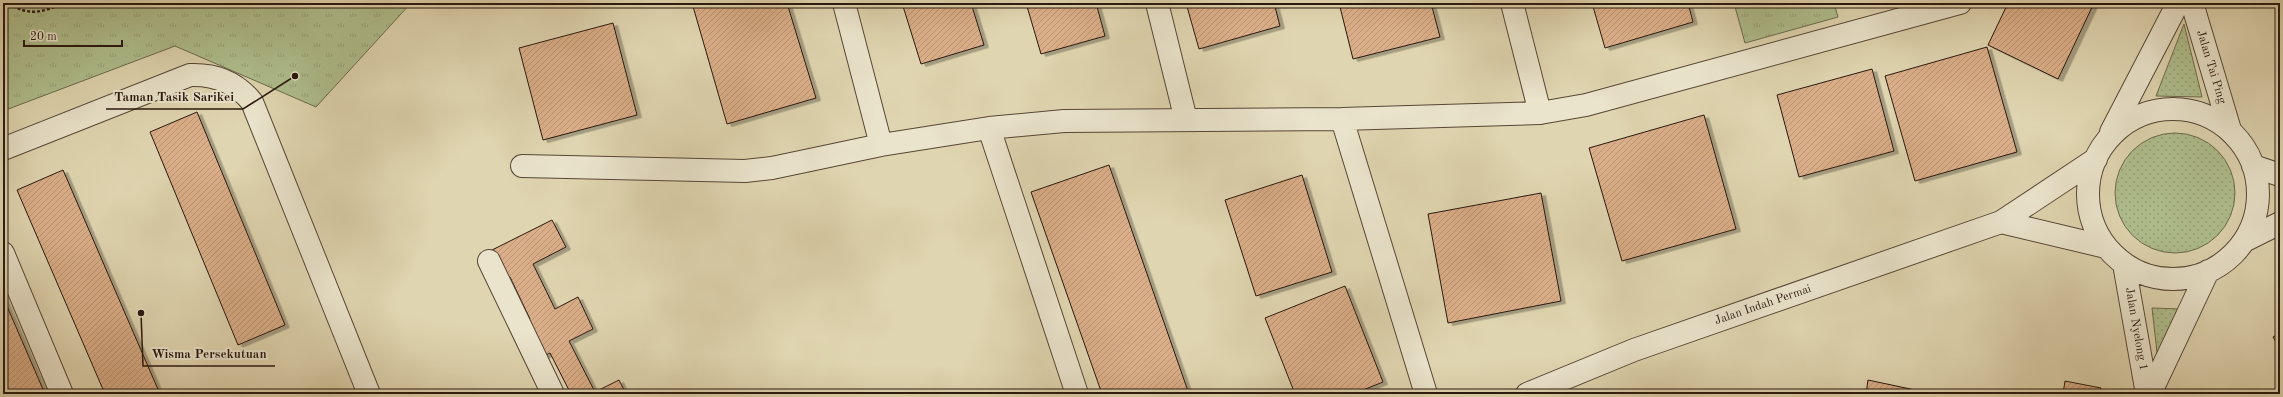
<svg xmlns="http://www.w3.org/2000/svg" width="2283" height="397" font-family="'Old Standard TT',serif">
<defs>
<pattern id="grass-dots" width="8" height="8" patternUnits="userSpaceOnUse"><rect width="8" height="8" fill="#afbe8d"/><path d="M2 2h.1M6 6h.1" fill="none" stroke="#97a378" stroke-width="1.8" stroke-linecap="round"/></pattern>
<pattern id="park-tufts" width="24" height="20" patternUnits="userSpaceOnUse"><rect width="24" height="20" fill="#afbe8d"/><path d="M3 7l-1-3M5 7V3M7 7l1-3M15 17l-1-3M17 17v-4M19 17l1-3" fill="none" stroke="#97a378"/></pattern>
<pattern id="building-hatch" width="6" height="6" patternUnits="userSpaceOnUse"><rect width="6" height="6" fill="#daae88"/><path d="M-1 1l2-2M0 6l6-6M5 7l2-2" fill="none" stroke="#bb9574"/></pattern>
<filter id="shadow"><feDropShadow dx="4.5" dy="2.5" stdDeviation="0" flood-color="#0004"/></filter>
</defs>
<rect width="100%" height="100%" fill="#dfd5b0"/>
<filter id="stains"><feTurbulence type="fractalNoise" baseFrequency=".005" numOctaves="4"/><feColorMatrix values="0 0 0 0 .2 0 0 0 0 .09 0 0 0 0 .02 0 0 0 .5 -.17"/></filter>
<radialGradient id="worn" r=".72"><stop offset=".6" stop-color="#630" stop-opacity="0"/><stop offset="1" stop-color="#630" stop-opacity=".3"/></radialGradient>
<path fill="url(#grass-dots)" stroke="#6c6b4e" d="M2184,24L2202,97L2156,96Z
M2115 193a60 60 0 1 1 120 0a60 60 0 1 1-120 0Z
M2152,308L2181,309L2158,361Z"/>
<path fill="url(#park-tufts)" stroke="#6c6b4e" d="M3,3H411L316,107L175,46L3,111Z
M1734,3H1834L1838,17L1745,43Z"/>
<path fill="url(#building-hatch)" stroke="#29180e" filter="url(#shadow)" d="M692,3H787L816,98L727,124Z
M902,3H971L984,45L921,64Z
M1026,3H1096L1105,36L1041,54Z
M1186,3H1274L1280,26L1199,49Z
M1339,3H1431L1440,37L1353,59Z
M1592,3H1688L1693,22L1605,48Z
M2008,3H2094L2058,79L1988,45Z
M613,23L637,115L543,140L519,48Z
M1987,47L2017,152L1915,181L1885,76Z
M1872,69L1894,151L1799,177L1777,95Z
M197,112L285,325L238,345L150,132Z
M1704,115L1736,229L1622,261L1589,148Z
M1109,165L1189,394H1102L1031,192Z
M63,170L160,394H105L17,190Z
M1302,175L1332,272L1256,296L1225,200Z
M1541,193L1561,301L1448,323L1428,214Z
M552,220L566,247L533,264L555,309L578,297L593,329L569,341L595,392L619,380L626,394H571L550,353L542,357L525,323L530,319L510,277L502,281L488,252Z
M1345,286L1383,382L1353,394H1295L1265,318Z
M3,297L45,394H3Z
M2280,333V349L2273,337Z
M1868,380L1934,394H1866Z
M2065,381L2101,388L2099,394H2063Z"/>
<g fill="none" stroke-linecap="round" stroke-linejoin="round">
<defs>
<path id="minor" d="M844,3L881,145
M1157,3L1186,120
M1512,3L1540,113
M2192,3L2230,130
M2088 194a85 85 0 1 1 170 0a85 85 0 1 1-170 0Z
M1342,119L1426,394
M989,128L1077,394
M2111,132L2178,3
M3,149L190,75C215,74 236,82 252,102L369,394
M522,166L745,171L772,168L881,145L989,128L1064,121L1342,119L1540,113L1586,105L1960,3
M2253,166L2280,175
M2001,222L2106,247
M2244,241L2280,223
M3,253L62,394
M489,261L553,394
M2124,264L2147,394
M1527,394L1634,350L2001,222L2096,159
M2150,394L2208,271"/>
</defs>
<use href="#minor" stroke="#564736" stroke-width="24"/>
<path stroke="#29180e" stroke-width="2.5" stroke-dasharray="3 2" stroke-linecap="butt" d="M9,3C26,16 44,13 62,3"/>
<use href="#minor" stroke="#eae4cc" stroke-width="22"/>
</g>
<g text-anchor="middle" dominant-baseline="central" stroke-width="4" stroke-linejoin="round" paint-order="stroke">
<g font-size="12" fill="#29180e" stroke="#eae4cc">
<text transform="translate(2211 67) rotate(73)">Jalan Tai Ping</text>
<text transform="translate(1763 305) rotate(-19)">Jalan Indah Permai</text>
<text transform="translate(2136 329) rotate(80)">Jalan Nyelong 1</text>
</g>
</g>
<path fill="none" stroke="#29180e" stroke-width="1.5" d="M295 76L243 109H106M141 313L143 366H275"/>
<g fill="#29180e" stroke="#eae4cc" stroke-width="1.5">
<circle cx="295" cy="76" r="4"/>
<circle cx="141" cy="313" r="4"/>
</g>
<g font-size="13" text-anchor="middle" font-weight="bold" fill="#29180e" stroke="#eae4cc" stroke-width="4" stroke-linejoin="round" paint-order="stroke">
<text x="174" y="101">Taman Tasik Sarikei</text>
<text x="209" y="358">Wisma Persekutuan</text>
</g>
<rect width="2283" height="397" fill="none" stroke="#dfd5b0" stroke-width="16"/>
<rect x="4" y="4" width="2275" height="389" fill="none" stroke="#29180e" stroke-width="2"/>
<rect x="8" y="8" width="2267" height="381" fill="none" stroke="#29180e"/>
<path d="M24 40v6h98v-6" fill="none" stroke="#29180e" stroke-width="2"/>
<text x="30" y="40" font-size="12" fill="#29180e" stroke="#eae4cc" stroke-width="3" paint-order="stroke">20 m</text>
<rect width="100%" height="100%" filter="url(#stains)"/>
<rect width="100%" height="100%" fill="url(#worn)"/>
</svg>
